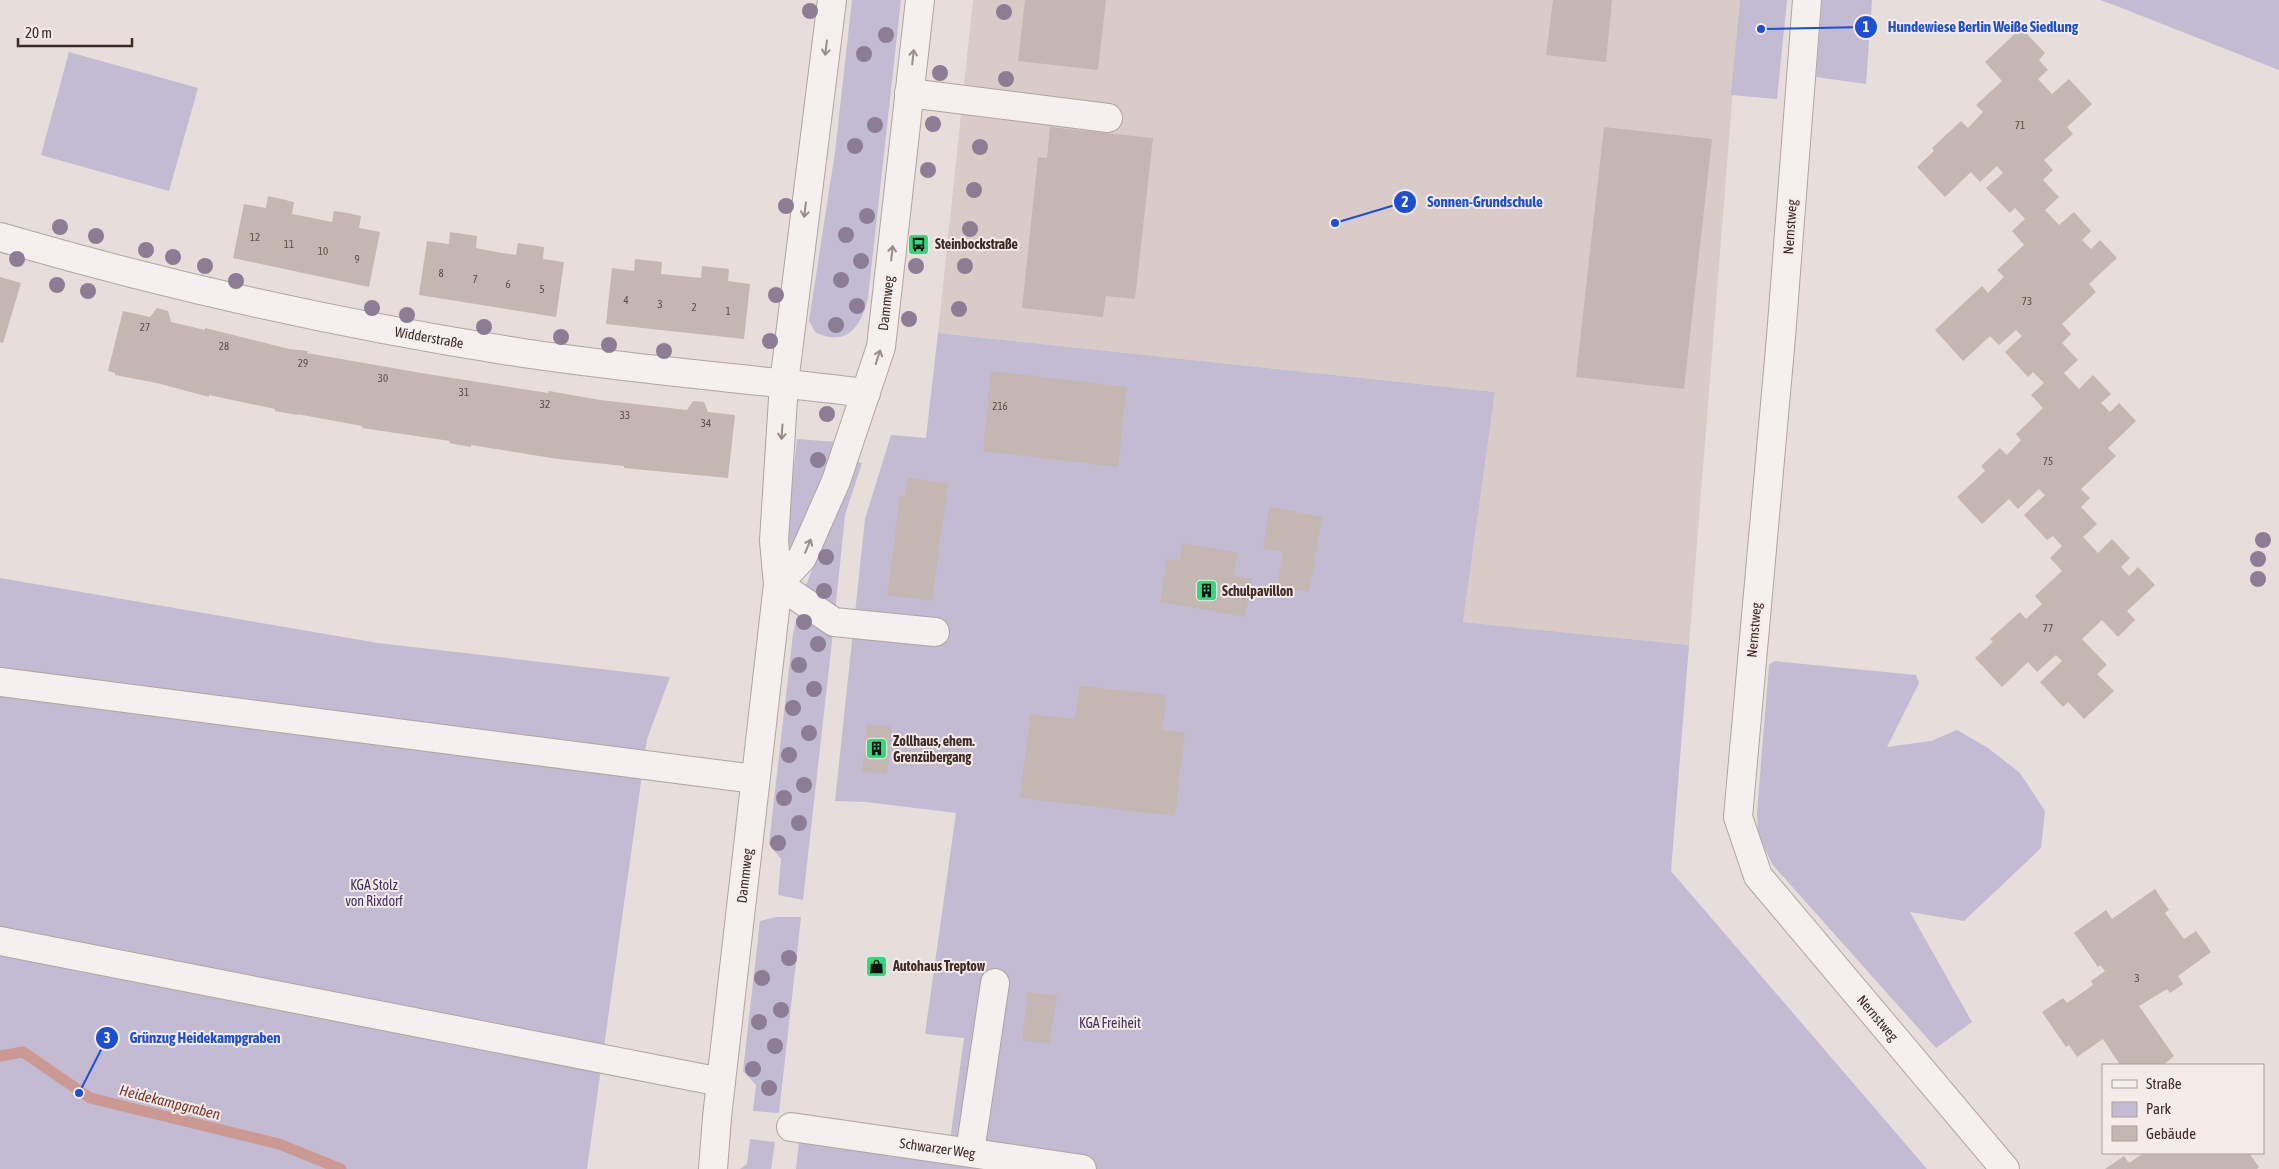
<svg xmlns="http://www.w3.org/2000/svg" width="2279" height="1169" font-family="'Asap Condensed',sans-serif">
<rect width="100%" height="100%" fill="#e7ddda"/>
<path fill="#d9ccc8" d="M973,0H1740L1689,645L1463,622L1495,392L938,333Z"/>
<path fill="#c3bbd2" d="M852,0H901L868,298C861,327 846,348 815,332L809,321L835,152Z
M1740,0H1787L1777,99L1731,95Z
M1822,0H1872L1866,84L1816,77Z
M2100,0H2279V70L2114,5Z
M69,52L198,88L169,191L41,155Z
M938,333L1495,392L1463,622L1689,645L1671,871L1927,1169H796L802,1115L950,1140L964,1038L925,1034L956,813L866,802L835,801L865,519L891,435L926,438Z
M797,439L836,442L829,468L792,551L787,549L785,544Z
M857,462L862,463L845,515L835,613L805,587Z
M0,578L378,643L670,677L647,739L587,1169H0Z
M807,614L833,632L803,900L778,895L781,859L769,844L793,634L797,617Z
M1774,661L1916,675L1919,683L1887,747L1931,741L1957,730L1988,748L2020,773L2045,811L2041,848L1964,921L1910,912L1972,1022L1936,1048L1772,864L1758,834L1757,812L1769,665Z
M776,917H801L779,1113L753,1111L756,1085L743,1071L760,921Z
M750,1139L775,1142L771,1169H740L747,1164Z"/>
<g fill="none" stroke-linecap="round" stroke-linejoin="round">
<path stroke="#cb9991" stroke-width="11" d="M0,1056L23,1052L90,1098L279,1144L341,1169"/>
</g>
<path fill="#c4b6b1" d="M1025,0H1106L1098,70L1018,61Z
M1553,0H1612L1606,62L1546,55Z
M2021,28L2045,53L2039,60L2048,70L2038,79L2052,94L2069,79L2092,104L2067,127L2073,134L2044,160L2053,170L2043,180L2059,197L2045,210L2059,225L2074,212L2091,231L2082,240L2091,249L2100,240L2117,258L2089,284L2096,292L2062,324L2071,334L2062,343L2078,360L2064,373L2079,389L2093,375L2111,394L2101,403L2110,412L2119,403L2136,421L2108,448L2116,456L2081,489L2090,498L2081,507L2097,524L2083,537L2098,553L2112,539L2130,558L2121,567L2129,576L2138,567L2155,585L2127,611L2135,620L2118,637L2102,620L2082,639L2107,665L2097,674L2114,691L2084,719L2068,702L2063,707L2040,682L2062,661L2056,655L2037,672L2028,662L2002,687L1975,658L1993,642L1990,639L2020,612L2026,619L2042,604L2035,596L2062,571L2050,558L2062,546L2053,536L2047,540L2024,515L2045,495L2039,489L2018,509L2009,499L1982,524L1957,497L1985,471L1981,466L2000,448L2007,455L2021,440L2016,434L2043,408L2031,395L2044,383L2033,372L2028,377L2005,352L2022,336L2016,330L1999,345L1990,336L1963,361L1935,330L1982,286L1988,293L2004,277L1997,270L2024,245L2012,231L2025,219L2015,208L2010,213L1986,188L2003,173L1997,166L1980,182L1971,172L1945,197L1917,167L1934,151L1932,148L1961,121L1968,128L1983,112L1976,105L2002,81L1985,62Z
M1050,127L1153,138L1135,299L1106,296L1103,317L1022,308L1038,157L1047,158Z
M1604,127L1712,139L1684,389L1576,377Z
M268,196L294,202L292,214L332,222L334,211L348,213L361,216L359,228L380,232L369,287L233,258L244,204L266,208Z
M450,232L477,236L476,248L496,252L516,255L518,243L544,247L543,259L564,262L556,317L419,295L427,241L449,244Z
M635,259L662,262L661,274L701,278L702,266L729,269L728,281L750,284L744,339L606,324L612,268L634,271Z
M0,277L21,283L3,343L0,342Z
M157,308L168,311L171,322L205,330V328L289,349L308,351L307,353L427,374L548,393L549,391L600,400L687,410L693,401L704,402L708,412L735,415L728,478L624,468V466L558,459L471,445V447L449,443L450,441L362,428V426L297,414V415L275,411V409L209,395V397L157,383L115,375V373L108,371L123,311L150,317Z
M991,371L1127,387L1118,467L983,451Z
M908,478L948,484L932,601L887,595L900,496L905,497Z
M1270,507L1322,517L1309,592L1277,587L1283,552L1263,548Z
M1183,543L1238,553L1234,576L1252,579L1245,617L1160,602L1167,559L1179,561Z
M1079,686L1166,695L1162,730L1185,733L1175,816L1020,798L1030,714L1075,719Z
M867,724L892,727L887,774L862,772Z
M2155,889L2169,910L2165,913L2184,939L2196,931L2211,952L2178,976L2183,984L2170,993L2167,989L2139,1006L2174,1056L2163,1065H2120L2103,1039L2077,1057L2069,1045L2066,1047L2042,1012L2063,998L2067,1003L2093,985L2091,981L2105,971L2100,965L2098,967L2074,933L2106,910L2112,919Z
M1028,992L1057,996L1050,1044L1022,1040Z
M2144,1153H2249L2259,1167L2257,1169H2105L2124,1156L2129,1163Z"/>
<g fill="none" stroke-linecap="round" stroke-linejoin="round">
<defs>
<g id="minor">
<path id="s1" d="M1807,0L1781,337L1738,817L1758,876L2005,1169"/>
<path d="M909,93L1108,118"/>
<path id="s2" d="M0,237C171,287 347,326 523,353C637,370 752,379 866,393"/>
<path id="s3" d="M778,584L802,558L836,481L881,347L920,0"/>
<path d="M778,584L834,622L935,632"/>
<path d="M0,682L755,779"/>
<path d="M0,941L721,1082"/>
<path id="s4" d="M791,1127L1082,1169"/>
<path d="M970,1152L995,983"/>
<path id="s5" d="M713,1169L717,1117L778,584L774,541L784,383L832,0"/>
</g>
</defs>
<use href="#minor" stroke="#b1a49f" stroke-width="30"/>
<use href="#minor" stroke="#f5efed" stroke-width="28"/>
</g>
<g fill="#8c7d94">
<circle cx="810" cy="11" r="8"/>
<circle cx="1004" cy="12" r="8"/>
<circle cx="886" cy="35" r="8"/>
<circle cx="864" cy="54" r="8"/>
<circle cx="940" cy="73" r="8"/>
<circle cx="1006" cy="79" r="8"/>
<circle cx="933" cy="124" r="8"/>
<circle cx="875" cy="125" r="8"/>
<circle cx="855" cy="146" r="8"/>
<circle cx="980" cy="147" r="8"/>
<circle cx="928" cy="170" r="8"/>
<circle cx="974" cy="190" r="8"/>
<circle cx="786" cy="206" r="8"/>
<circle cx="867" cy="216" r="8"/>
<circle cx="60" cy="227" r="8"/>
<circle cx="970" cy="229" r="8"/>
<circle cx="846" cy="235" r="8"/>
<circle cx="96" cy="236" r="8"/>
<circle cx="146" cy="250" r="8"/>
<circle cx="173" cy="257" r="8"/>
<circle cx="17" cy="259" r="8"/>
<circle cx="861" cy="261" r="8"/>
<circle cx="205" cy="266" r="8"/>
<circle cx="916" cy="266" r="8"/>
<circle cx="965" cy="266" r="8"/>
<circle cx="841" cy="280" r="8"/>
<circle cx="236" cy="281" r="8"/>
<circle cx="57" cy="285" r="8"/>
<circle cx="88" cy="291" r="8"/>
<circle cx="776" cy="295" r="8"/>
<circle cx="857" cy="306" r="8"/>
<circle cx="372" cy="308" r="8"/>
<circle cx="959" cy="309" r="8"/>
<circle cx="407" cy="315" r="8"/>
<circle cx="909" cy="319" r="8"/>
<circle cx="836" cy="325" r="8"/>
<circle cx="484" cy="327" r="8"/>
<circle cx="561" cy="337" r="8"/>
<circle cx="770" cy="341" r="8"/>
<circle cx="609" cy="345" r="8"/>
<circle cx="664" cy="351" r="8"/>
<circle cx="827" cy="414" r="8"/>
<circle cx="818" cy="460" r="8"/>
<circle cx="2263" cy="540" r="8"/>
<circle cx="826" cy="557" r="8"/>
<circle cx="2258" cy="559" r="8"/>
<circle cx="2258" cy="579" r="8"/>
<circle cx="824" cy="591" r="8"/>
<circle cx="804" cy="622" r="8"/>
<circle cx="818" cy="644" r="8"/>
<circle cx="799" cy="665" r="8"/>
<circle cx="814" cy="689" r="8"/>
<circle cx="793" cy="708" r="8"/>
<circle cx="809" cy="733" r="8"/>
<circle cx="789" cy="755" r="8"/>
<circle cx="804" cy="785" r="8"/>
<circle cx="784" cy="798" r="8"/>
<circle cx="799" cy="823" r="8"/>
<circle cx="778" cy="843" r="8"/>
<circle cx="789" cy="958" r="8"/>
<circle cx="762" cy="978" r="8"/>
<circle cx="781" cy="1010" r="8"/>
<circle cx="759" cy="1022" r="8"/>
<circle cx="775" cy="1046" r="8"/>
<circle cx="753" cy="1069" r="8"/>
<circle cx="769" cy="1088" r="8"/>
</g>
<defs><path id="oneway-shaft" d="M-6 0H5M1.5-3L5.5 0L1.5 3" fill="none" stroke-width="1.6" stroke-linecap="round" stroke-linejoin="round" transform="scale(1.25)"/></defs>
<g stroke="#9a8c88">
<use href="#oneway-shaft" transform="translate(826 48) rotate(97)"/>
<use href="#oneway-shaft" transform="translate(913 57) rotate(-84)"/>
<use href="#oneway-shaft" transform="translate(805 210) rotate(97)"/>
<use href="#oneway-shaft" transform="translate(892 253) rotate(-84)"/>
<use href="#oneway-shaft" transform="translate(878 357) rotate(-72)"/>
<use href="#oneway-shaft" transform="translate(782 432) rotate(94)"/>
<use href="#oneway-shaft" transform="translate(808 546) rotate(-67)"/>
</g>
<defs>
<symbol id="bus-square" viewBox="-11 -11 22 22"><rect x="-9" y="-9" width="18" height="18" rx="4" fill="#30db80" stroke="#f5ecea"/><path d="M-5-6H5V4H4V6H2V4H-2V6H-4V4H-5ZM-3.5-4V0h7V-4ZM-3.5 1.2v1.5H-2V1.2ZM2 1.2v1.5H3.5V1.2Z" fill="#111"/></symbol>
<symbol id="building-square" viewBox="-11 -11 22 22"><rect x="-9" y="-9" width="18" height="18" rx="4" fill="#30db80" stroke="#f5ecea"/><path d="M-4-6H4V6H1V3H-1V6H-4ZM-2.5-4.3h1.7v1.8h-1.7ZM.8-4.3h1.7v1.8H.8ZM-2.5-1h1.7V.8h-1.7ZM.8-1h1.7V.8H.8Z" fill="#111"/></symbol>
<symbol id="shop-square" viewBox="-11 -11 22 22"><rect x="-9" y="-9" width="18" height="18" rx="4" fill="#30db80" stroke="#f5ecea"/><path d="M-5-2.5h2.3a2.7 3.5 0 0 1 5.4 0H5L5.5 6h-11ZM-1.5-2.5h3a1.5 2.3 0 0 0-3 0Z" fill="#111"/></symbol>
</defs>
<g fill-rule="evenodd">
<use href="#bus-square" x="906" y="232" width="25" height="25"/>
<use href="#building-square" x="1194" y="578" width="25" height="25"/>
<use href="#building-square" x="864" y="736" width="25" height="25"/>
<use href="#shop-square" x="864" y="954" width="25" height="25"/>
</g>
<g text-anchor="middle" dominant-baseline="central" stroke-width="4" stroke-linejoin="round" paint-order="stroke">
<g font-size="11" fill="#604d46">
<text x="2020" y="125">71</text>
<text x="255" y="237">12</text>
<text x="289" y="244">11</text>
<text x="323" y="251">10</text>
<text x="357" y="259">9</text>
<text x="441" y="273">8</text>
<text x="475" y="279">7</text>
<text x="508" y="284">6</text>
<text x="542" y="289">5</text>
<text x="626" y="300">4</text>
<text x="2027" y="301">73</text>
<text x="660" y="304">3</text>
<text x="694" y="307">2</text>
<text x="728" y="311">1</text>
<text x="145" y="327">27</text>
<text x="224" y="346">28</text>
<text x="303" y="363">29</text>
<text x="383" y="378">30</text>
<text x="464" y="392">31</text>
<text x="545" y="404">32</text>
<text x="1000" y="406">216</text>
<text x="625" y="415">33</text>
<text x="706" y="423">34</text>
<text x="2048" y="461">75</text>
<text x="2048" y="628">77</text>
<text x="2137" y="978">3</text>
</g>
<g font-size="14" fill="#3e2a23" stroke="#f5ecea">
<text transform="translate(1790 227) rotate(-86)">Nernstweg</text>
<text stroke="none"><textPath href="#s3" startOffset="305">Dammweg</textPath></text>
<text stroke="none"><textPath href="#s2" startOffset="441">Widderstraße</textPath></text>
<text transform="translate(1754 630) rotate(-85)">Nernstweg</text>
<text stroke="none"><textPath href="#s5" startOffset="295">Dammweg</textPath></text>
<text stroke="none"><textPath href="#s1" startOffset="1068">Nernstweg</textPath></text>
<text stroke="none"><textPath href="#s4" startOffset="148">Schwarzer Weg</textPath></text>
</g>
<g font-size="14" font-weight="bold" fill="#3e2a23" stroke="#f5ecea" text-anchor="start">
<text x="935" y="244">Steinbockstraße</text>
<text x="1222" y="591">Schulpavillon</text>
<text x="893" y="741">Zollhaus, ehem.<tspan x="893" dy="16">Grenzübergang</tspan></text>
<text x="893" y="966">Autohaus Treptow</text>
</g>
<g font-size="14" fill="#422f5b" stroke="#f5ecea">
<text x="374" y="885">KGA Stolz<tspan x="374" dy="16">von Rixdorf</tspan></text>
<text x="1110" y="1023">KGA Freiheit</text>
</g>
<g font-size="15" font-style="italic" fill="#76372a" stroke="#f5ecea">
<text transform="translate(170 1102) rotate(14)">Heidekampgraben</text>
</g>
</g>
<path fill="none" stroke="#1d4ed8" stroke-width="2" d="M1761 29L1866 27M1335 223L1405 202M79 1093L107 1038"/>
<g fill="#1d4ed8" stroke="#f5ecea" stroke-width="2">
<circle cx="1761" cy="29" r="5"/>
<circle cx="1335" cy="223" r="5"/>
<circle cx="79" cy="1093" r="5"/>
<circle cx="1866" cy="27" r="12"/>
<circle cx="1405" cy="202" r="12"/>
<circle cx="107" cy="1038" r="12"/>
</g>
<g font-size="15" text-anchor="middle" font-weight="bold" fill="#fff">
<text x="1866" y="32">1</text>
<text x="1405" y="207">2</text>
<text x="107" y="1043">3</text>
</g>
<g font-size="15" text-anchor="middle" font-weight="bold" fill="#1d4ed8" stroke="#f5ecea" stroke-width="4" stroke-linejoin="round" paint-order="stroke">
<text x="1983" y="32">Hundewiese Berlin Weiße Siedlung</text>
<text x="1485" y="207">Sonnen-Grundschule</text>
<text x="205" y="1043">Grünzug Heidekampgraben</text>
</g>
<rect x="2102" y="1064" width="162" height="90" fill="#f5ecea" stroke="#ac9e9a"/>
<rect x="2112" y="1080" width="25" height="8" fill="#f5efed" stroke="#ac9e9a"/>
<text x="2146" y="1089" font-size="15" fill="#3e2a23">Straße</text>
<rect x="2112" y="1102" width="25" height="15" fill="#c3bbd2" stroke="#ac9e9a"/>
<text x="2146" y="1114" font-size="15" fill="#3e2a23">Park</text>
<rect x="2112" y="1126" width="25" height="15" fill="#c4b6b1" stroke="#ac9e9a"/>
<text x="2146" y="1139" font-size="15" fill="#3e2a23">Gebäude</text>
<path d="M18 38v8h114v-8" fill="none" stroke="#3e2a23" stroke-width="2.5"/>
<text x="25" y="38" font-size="15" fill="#3e2a23" stroke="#f5ecea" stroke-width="4" paint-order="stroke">20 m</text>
</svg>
